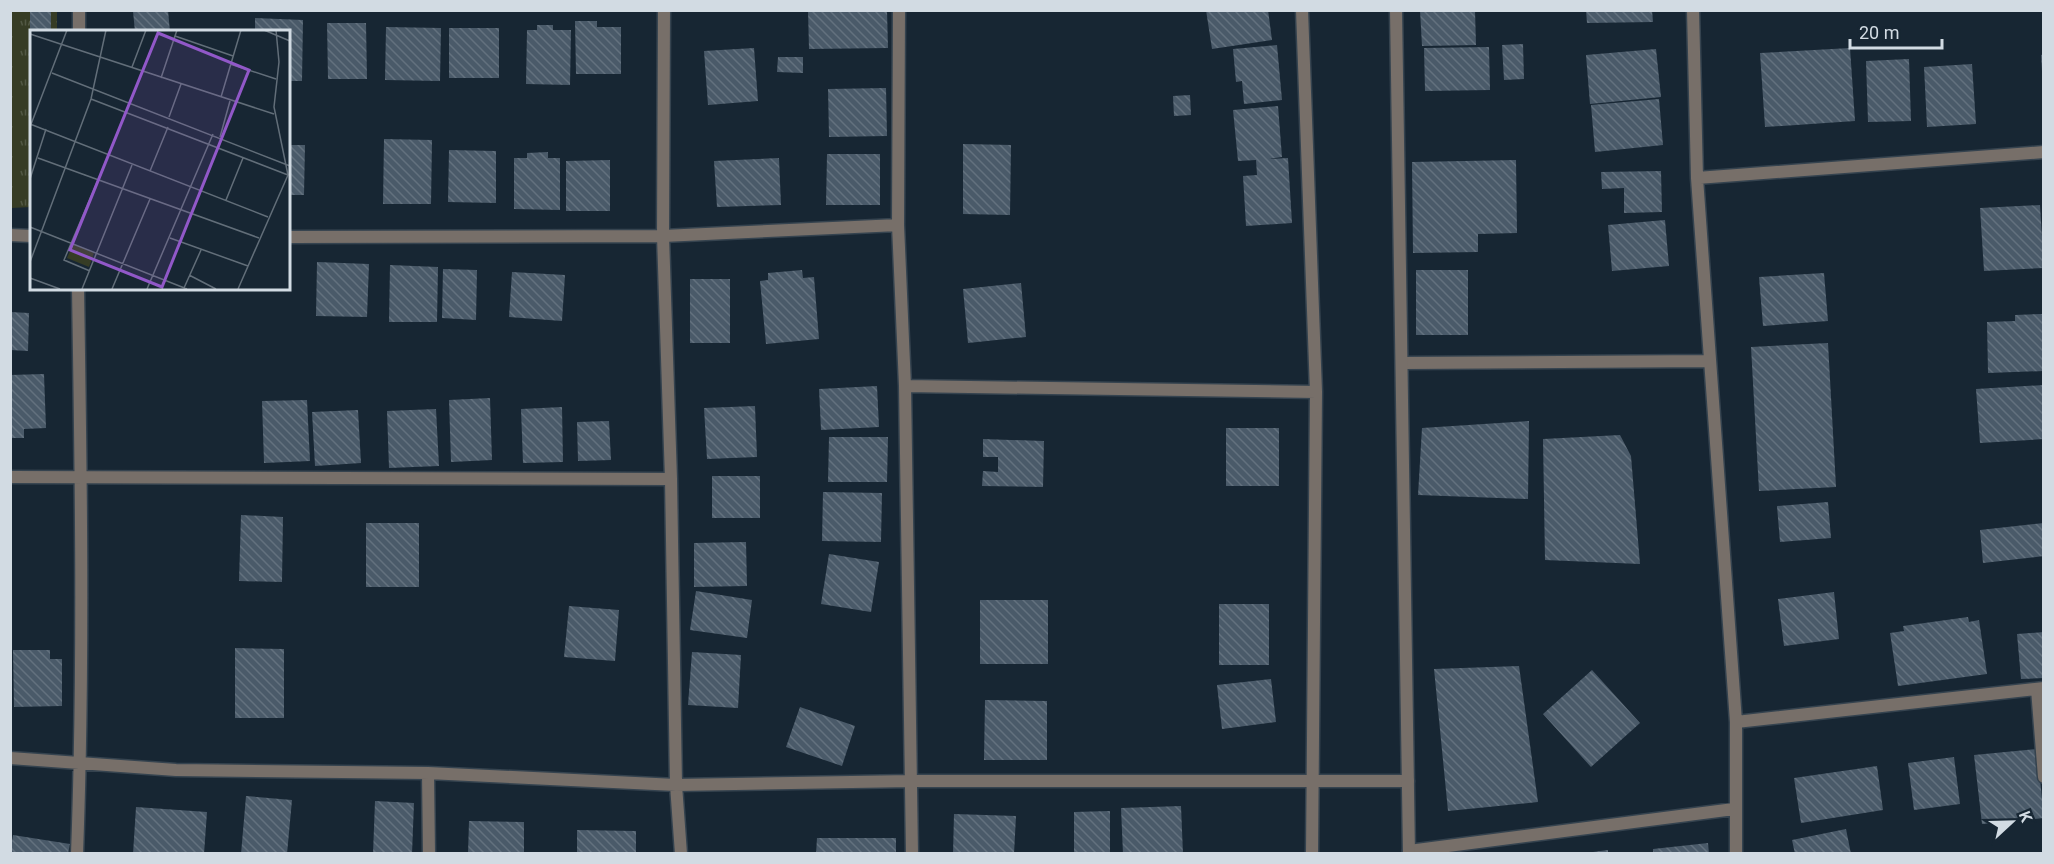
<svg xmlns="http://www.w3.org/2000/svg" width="2054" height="864" font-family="Roboto,sans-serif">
<defs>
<pattern id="park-tufts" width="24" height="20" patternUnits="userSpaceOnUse" patternTransform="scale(1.5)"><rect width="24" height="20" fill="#363c25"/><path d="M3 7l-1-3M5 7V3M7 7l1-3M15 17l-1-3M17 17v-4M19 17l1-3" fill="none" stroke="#525844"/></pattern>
<pattern id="building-back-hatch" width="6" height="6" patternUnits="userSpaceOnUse" patternTransform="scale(1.5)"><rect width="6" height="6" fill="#4a5a69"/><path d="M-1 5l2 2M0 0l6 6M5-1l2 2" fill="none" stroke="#63717e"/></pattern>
</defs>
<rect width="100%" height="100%" fill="#172633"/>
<path fill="url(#park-tufts)" d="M10,11H57V31L32,32L31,207L11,208Z"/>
<path fill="url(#building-back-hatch)" d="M30,10L51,11V32H30Z
M168,10L170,32H135L133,11Z
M808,10H887L888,48L809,49Z
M1206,10H1268L1272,40L1212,49Z
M1420,10H1475L1476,45L1422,46Z
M1586,10H1652L1653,22L1587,23Z
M255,18L303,20L302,81H288V32H255Z
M575,21H597V27H621V74H576Z
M327,23H366L367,79H328Z
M537,25H553V30H571L570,85L526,84L527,30H537Z
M386,27L441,28L440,81L385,80Z
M449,28H499V78H449Z
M1523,44L1524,79L1504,80L1502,45Z
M1277,45L1282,100L1244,104L1242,81L1236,82L1233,49Z
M1489,47L1490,90L1425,91L1424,48Z
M754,48L758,101L708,105L704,51Z
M1850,48L1855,121L1765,127L1760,53Z
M1656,49L1661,97L1590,104L1586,55Z
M2044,54V71H2042L2041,55Z
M778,57H803V73L777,72Z
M1909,59L1911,121L1868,122L1866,61Z
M1972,64L1976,124L1927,127L1924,67Z
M886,88L887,136L829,137L828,89Z
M1190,95L1191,115L1174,116L1173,96Z
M1659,99L1663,145L1595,152L1591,105Z
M1278,106L1282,157L1269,159L1288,158L1292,223L1246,226L1243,176L1257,175L1256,160L1238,161L1233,110Z
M384,139L432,140L431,204H383Z
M963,144L1011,145L1010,215L963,214Z
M288,145H305L304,195H288Z
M449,150L496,151V203L448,202Z
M548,152V158H560V210L514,209V158H527V153Z
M827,154H880V205H826Z
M779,158L781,205L717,207L714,161Z
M610,160V211H566V161Z
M1516,160L1517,233L1478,234V252L1413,253L1412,162Z
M1661,171L1662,212L1624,213V188L1602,189L1601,172Z
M2040,205L2044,268L1984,271L1980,208Z
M1665,220L1669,266L1612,271L1608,225Z
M317,262L369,264L367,317L316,316Z
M390,265L438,267L437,322H389Z
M443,269L477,270L476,320L442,318Z
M802,270L803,278L814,277L819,339L766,344L760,281L768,280V273Z
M1416,270H1468V335H1416Z
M512,272L565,275L562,321L509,317Z
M1824,273L1828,321L1763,326L1759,277Z
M690,279H730V343H690Z
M1021,283L1026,337L968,343L963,289Z
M10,312L29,313L28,351L10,350Z
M2042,314L2044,371L1988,373L1987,322L2015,321V315Z
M1828,343L1836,487L1759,491L1751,347Z
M44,374L46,428L24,429V438H10V375Z
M2044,385V439L1980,443L1976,389Z
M877,386L879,427L821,430L819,389Z
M490,398L492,460L451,462L449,400Z
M307,400L310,461L264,463L262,401Z
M755,406L757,457L707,459L704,408Z
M562,407L563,462L523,463L521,409Z
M436,409L439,466L389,468L387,411Z
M358,410L361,463L315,466L312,412Z
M609,421L611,460L578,461L577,422Z
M1529,421L1528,499L1418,495L1422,428Z
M1226,428H1279V486H1226Z
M1620,435L1631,456L1640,564L1545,560L1543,439Z
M829,437H888L887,482H828Z
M983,439L1044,441L1043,487L982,486L983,471L998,472V457H983Z
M712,476H760V518H712Z
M823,492L882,493L881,542L822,541Z
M1828,502L1831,538L1780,542L1777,506Z
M241,515L283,517L282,582L239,581Z
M366,523H419V587H366Z
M2044,523V556L1983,563L1980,530Z
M746,542L747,586L694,587V543Z
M829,554L879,562L871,612L821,604Z
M696,591L752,600L747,638L690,630Z
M1834,592L1839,639L1784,646L1778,599Z
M980,600H1048V664H980Z
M1219,604H1269V665H1219Z
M569,606L619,610L615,661L564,657Z
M1968,617L1969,622L1979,620L1987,674L1898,686L1890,633L1904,631L1903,626Z
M2044,632V678L2021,679L2017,634Z
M235,648L284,649V718H235Z
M13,650H50V659H62V706L14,707Z
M692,652L741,655L738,708L688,705Z
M1519,666L1538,802L1448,811L1434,669Z
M1592,670L1640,723L1591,767L1543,714Z
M1271,679L1276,722L1222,729L1217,685Z
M985,700L1047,701V760H984Z
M800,707L855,726L842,766L786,747Z
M2037,749L2044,818L1982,824L1974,755Z
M1954,757L1960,804L1914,810L1908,763Z
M1877,766L1883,810L1801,823L1794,778Z
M246,796L292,800L287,854H241Z
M375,801L414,803L412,854H373Z
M1181,806L1183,854H1123L1121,808Z
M136,807L207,812L204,854H133Z
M1110,811V854H1074V812Z
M954,814L1016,816L1014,854H953Z
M469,821L524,822V854H468Z
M1846,829L1851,854H1795L1792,840Z
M577,830L636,831V854H577Z
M13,835L70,844L68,854H10Z
M817,838H896V854H816Z
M1708,843L1709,854H1653V849Z
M1608,850V854H1593V852Z"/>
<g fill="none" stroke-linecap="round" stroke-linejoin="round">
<defs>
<path id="minor" d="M664,10L663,236L671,479L676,785L681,854
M899,10L898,225L905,386L912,854
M1302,10L1316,392L1312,854
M1693,10L1697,178L1736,722V854
M79,32V10
M1697,178L2044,152
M10,235L32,236
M288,237L663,236L898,225
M1403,363L1710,361
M905,386L1316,392
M10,477L671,479
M2037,689L2044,777
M1736,722L2044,688
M10,758L176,770L428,773L676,785L911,781H1408
M428,773L429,854
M1409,851L1734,809
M77,854C84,665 81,476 78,288"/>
<path id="tertiary" d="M1396,10L1409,854"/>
</defs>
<use href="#minor" stroke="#35434f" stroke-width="15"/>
<use href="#tertiary" stroke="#35434f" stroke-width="15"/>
<use href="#minor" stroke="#776f69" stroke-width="12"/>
<use href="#tertiary" stroke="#776f69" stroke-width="12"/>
</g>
<g transform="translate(30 30)">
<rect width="260" height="260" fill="#172633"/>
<path d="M43,214L64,223L59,237L37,228Z" fill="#363c25"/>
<path fill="none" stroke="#626e79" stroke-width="1.5" d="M234,0L260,11M0,4L244,84M145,6L203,26M200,34L246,49M102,37L116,0M22,43L260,136M131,48L147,0M191,67L211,0M61,69L258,145M139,87L151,54M0,94L238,187M0,97L37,0M190,107L200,71M8,128L229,208M120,141L138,97M0,149L16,99M196,170L213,128M0,197L157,259M140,208L218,236M0,232L61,69L76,0M60,241L34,230L68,150M159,245L186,259M0,248L30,259M154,258L171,220M52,259L102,135M82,259L120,169M117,259L183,104M208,259L258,145L244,77L249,32L246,0"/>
<path fill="#9158c8" fill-opacity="0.15" stroke="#9158c8" stroke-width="3" d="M128,3L219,40L132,257L40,220Z"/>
<rect width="260" height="260" fill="none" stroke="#d2dbe3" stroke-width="3"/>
</g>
<rect width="2054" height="864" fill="none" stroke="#d2dbe3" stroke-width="24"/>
<g transform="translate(2012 822) rotate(68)" stroke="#172633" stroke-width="4.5" paint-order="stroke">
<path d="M0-4.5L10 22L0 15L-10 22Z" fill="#d2dbe3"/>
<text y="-9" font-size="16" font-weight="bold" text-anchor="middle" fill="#d2dbe3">K</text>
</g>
<path d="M1850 39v9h92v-9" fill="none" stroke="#d2dbe3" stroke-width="3"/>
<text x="1859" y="39" font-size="18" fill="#d2dbe3" stroke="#172633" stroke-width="4.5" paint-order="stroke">20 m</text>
</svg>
